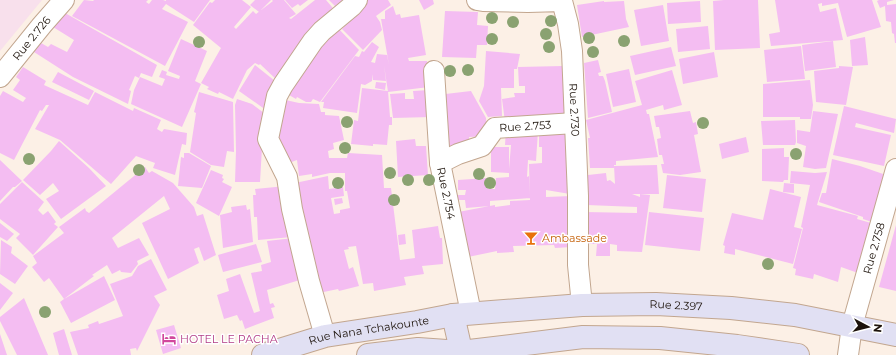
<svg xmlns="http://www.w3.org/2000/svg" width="896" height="355" font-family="Montserrat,sans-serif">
<rect width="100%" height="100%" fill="#fcf0e6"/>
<path fill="#f8e0ec" d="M0,0H42L0,51Z"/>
<path fill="#f4bdf2" d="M84,0L93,1L94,0H148L146,2L149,4L152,0H163L166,1V0H210L194,22L166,4L162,9L188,22L165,66L72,16Z
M215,0H242L251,7L234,27L236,29L253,11L256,14L273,1L272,0H284L296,14L289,18L291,19L315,0H326L338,14L279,82L260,64L259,65L255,63L247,70L233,99L219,92L218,94L207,89L209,87L201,83L221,48L193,25L210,2L212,3Z
M255,0H271L259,12L250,5Z
M285,0H308L300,6L298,4L292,8Z
M329,0H350L340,11Z
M359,0H388L391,5L376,16L380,22L382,30L363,50L342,29L365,6Z
M419,0H433L434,4L424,10Z
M724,0H758L760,48L715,50L713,1Z
M775,0H872L881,27L847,37L838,3L822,6V3L818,4L820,12L836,8L843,40L771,46L769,34L780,32Z
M879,0H894L887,2V5L896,4V43H895L894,34L892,33L891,22L886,21L885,6L880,8L877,1Z
M604,1V2L624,1L626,19L629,27L582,37L577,5Z
M700,1L701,22L668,24L667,3Z
M663,5L669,41L641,46L634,10Z
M393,6L396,15L400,14L401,18L419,15L426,55L408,58L409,61H427L429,87L388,92L384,65L386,81L373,80V74L372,81L365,85L361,84L357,113L323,108L324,102H321L355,56L359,57L362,51L364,52L372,42L379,47L371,62L375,63L377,54L387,55L389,65L381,19H385V11Z
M445,11L478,12L477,25L488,26L487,45H477L476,58L442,57Z
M65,13L157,65L152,77L141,73L139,78L135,76L129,90L131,91L128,104L73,77L34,52L41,43L48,47L51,44L67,52L74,40L53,27Z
M335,25L359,50L320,102L313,99L311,102H306L297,97L296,99L282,91Z
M708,26L710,49L678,52L676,29Z
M865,37L868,65L852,66L850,40Z
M181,39L207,51L195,81L201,84L182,127L131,104L134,90L140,77L162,86L165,79L159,77L162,70L167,72L166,75L179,79L180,76L168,71Z
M833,41L836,67L805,71L802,45Z
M801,46L805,79L767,82L764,50Z
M671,47L676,66L635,75L630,56Z
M486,51L520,54L517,69H514V88H501L502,116L488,117L479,101L484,86Z
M714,52L718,77L683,84L679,59Z
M598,60L601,72L598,73L599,76H603L605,81L612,112L588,118L584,63Z
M255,65L280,85L266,110L239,91Z
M563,66L573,118L505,122L502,99L515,97L514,93H525V86H519L518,67Z
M839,66L853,67L846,105L816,102L814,71L839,68Z
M23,67L46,81L44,85L88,105L95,92L133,111L134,108L161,120L157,129L162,132L164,129L187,133L186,145L182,144L175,175L153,168L155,163L136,156L111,184L60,140L35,129L49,105H46L42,111L40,110L14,160L0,153V96L3,91L23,102L26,98L13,90L20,80L16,77Z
M629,69L636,102L613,107L606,74Z
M672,70L682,105L664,110L663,105L646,110L647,114H649L658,157L616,161V165H614V168H590L588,138H590L586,120L642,105L635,81Z
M58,72L94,91L89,100L52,82Z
M810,80L813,105L811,119H800V117H763V84Z
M376,82L386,83L385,90L375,88Z
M362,88L388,91L390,117H392V125H389L387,145L373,144V146L351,144L354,120L358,121Z
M429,90L431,117L393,118L390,94L405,93V99H414L413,91Z
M471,91L486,118L487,136L469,137V146H441L437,95Z
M199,92L233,102L234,152L227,151L224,167L211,165L190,152L196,113L194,112Z
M237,99L252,104L264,113L260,182H235L236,151L235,105Z
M281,99L299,103L319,104L321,112H325V115L339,116L344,140L333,143L334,149L328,151L329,158H347L348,153L382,155L384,188H391L400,260L415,258L412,230L438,226L440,238H442L443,264L422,266L424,274L404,277L406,285L374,291L373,283L363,284L356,246L348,247L349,249L344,250L349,269L353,267L359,286L339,291L338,289L319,293L295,183L328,176L329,189L343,187L344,196L331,198L334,214L340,213V210L350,208L347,191H345V173H330L312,177V174L299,176L297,160L289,163L272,125Z
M844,106L896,119L894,133L856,123L855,127L891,135L884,166L833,155Z
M690,111L693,123L696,122L698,134L694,135L701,172L680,175L663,173L661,164H664L662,155H659L657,139L661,138L659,127H656L654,116Z
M813,111L838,114L826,168L815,169L803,167L806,146L797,143V130L810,132Z
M795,120L796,142L795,145H763L761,121Z
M539,127H571L570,194L546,190V197L571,196L572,247L555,248L554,245L513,246L514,252L497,253V251L468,257L453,213L495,205V207L510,205V201L530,200L529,164L542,163V147H539Z
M506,129L538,131L536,161L528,160L527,177L529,176L530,198L490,201V206L466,208L465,200H457V195H465L466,190H458V180L487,178L488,189H495L496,178L509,177V173L491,172V147H509V169L511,145H505Z
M746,137L749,152L722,159L719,144Z
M415,139L416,146H426L428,175L398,177L396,141Z
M59,141L89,168L106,186L61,219L46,199L59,191L53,183L40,195L23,180L51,151Z
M784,148V157H789L788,180H784L783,182L762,181V149Z
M184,153H189L211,166L202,188L178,186L181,157L184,158Z
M832,159L860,166L886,175L872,222L863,219V217L819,202L822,193H826Z
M0,160L22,181L15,187H13L0,201Z
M657,165L659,194H632L640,197V194L650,195L642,252L617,251V245L610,244V256H596L597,244H583L585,212L637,213V207L587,205L588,175L606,173L607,181L610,180L615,184L614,166Z
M145,167L149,173L152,171L173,183L194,207L197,216L203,214L216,255L204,261L199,247L194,249L199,263L168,279L142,223L170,209L164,196L112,238L118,248L139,238L149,255L137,261L138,264L131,273L121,272L120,270L112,274L107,265L92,275L94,276L64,299L104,276L115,300L71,323L60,302L64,299L49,278L44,282L32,267L37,263L33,256L64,233L59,227L85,208L86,211L89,213Z
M211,170L223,175L222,178L224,179L222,182L232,187L219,216L196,203Z
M791,171L815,173L827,172L817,205L858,216L857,219L871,223L858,273L841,267L838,282L814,274L813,279L795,275L796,269L793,268L803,228L801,227L810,185L790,183Z
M667,175L706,179L702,212L663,208Z
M22,182L44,202L38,210L43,215L48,211L56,222L54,224L58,227L33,255L16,238L20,234L0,219V204Z
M784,183L794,184V193L783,192Z
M286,186L292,237L258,240L257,217H254L253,195H256L255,189Z
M770,189L801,197L794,227L802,229L793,264L735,249V255L724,253L725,246L723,245L732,213L763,220Z
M342,198L343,203L335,205L334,199Z
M246,205L247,210L250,209L253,242L223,248L220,215L232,212L231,207Z
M649,212L704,218L700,251L645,245Z
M0,223L14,234L7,241L0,237Z
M896,225V291L879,287Z
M405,234L406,244L399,245L398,235Z
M294,238L303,279L267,290L270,304L273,303L275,307L271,308L274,318L245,329L242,320L240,321L237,315L224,319L217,295L229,291L226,279L240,274L254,313L260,311L251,273L262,271L261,265L271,262L267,241Z
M1,240L12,247L11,253L28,266L15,284L0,274Z
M256,244L262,262L223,272L218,255Z
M151,259L167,290L154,296L160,305L137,351L136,348L130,349L131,355H78L70,332L89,328L88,325L98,321L99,324L123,316L110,284L132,276L138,266Z
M0,283L13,293L0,310Z
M24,298L48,355H17L0,321V317Z
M174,325L181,348L163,354L156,330Z
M64,329L72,355H59L53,333Z
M0,334L7,355H0Z"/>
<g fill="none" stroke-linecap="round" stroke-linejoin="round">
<defs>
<g id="street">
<path id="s1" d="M477,0L483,1L528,2L562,1L568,24L572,51L578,196V265L582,305"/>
<path id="s2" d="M434,71L440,163L471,313"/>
<path id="s3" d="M0,77L42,25L64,0"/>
<path id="s4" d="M440,163L458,154L482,146L495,128L575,123"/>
<path d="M325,336L309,281L292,209L287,177L268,139L277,96L283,85L313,41L322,31L352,6L357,0"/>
<path id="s5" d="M848,355L852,326L896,169"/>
</g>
<g id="secondary">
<path d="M453,315L462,355"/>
<path id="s6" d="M263,355L325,336L417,322L453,315L582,305L656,304L731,308L795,315L896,335"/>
<path d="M368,355L418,349L461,352L583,337L660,338L737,346L798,355"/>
</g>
</defs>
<use href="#street" stroke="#c2a68f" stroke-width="22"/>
<use href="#secondary" stroke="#c2a68f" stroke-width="24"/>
<use href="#street" stroke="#fff" stroke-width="20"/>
<use href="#secondary" stroke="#e1e0f3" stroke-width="22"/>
</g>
<g fill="#8aa271">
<circle cx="492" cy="18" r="6"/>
<circle cx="551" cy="21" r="6"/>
<circle cx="513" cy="22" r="6"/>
<circle cx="546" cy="34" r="6"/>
<circle cx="589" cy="38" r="6"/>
<circle cx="492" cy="39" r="6"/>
<circle cx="624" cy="41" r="6"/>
<circle cx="199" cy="42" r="6"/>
<circle cx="549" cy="47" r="6"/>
<circle cx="593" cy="52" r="6"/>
<circle cx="468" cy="70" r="6"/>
<circle cx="450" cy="71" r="6"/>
<circle cx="347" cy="122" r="6"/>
<circle cx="703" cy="123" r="6"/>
<circle cx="345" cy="148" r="6"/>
<circle cx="796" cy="154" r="6"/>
<circle cx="29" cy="159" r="6"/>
<circle cx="139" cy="170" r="6"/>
<circle cx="390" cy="173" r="6"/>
<circle cx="479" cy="174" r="6"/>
<circle cx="408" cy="180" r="6"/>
<circle cx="429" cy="180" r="6"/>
<circle cx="338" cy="183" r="6"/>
<circle cx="490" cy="183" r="6"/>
<circle cx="394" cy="200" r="6"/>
<circle cx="768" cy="264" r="6"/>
<circle cx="45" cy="312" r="6"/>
</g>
<defs>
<symbol id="bar-bare" viewBox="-9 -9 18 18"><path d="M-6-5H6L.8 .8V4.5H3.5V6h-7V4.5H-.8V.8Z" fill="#e8710a" stroke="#fff" stroke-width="2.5" paint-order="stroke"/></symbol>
<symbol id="hotel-bare" viewBox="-9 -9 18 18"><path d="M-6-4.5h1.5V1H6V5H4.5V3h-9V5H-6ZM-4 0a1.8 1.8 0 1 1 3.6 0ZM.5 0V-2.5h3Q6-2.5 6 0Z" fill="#d1479c" stroke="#fff" stroke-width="2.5" paint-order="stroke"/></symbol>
</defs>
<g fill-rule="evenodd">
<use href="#bar-bare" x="521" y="228" width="20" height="20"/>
<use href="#hotel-bare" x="159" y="329" width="20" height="20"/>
</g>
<g text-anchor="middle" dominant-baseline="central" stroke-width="3" stroke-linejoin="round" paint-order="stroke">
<g font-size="11" fill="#1c120a" stroke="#fff">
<text stroke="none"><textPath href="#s3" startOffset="50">Rue 2.726</textPath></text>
<text stroke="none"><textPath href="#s1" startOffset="195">Rue 2.730</textPath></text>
<text stroke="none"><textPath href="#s4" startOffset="98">Rue 2.753</textPath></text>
<text stroke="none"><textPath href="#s2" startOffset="123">Rue 2.754</textPath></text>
<text stroke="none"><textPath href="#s5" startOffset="110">Rue 2.758</textPath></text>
<text stroke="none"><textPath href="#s6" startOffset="418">Rue 2.397</textPath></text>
<text stroke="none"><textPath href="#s6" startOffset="109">Rue Nana Tchakounte</textPath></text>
</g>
<g font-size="11" fill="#c56008" stroke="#fff" text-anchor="start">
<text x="542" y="238">Ambassade</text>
</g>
<g font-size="11" fill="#b23c85" stroke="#fff" text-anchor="start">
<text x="180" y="339">HOTEL LE PACHA</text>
</g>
</g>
<g transform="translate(868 327) rotate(97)" stroke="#ffffff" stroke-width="3" paint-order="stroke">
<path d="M0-3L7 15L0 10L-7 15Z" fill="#1c120a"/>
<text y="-6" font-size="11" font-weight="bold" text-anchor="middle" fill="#1c120a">N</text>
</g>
</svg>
